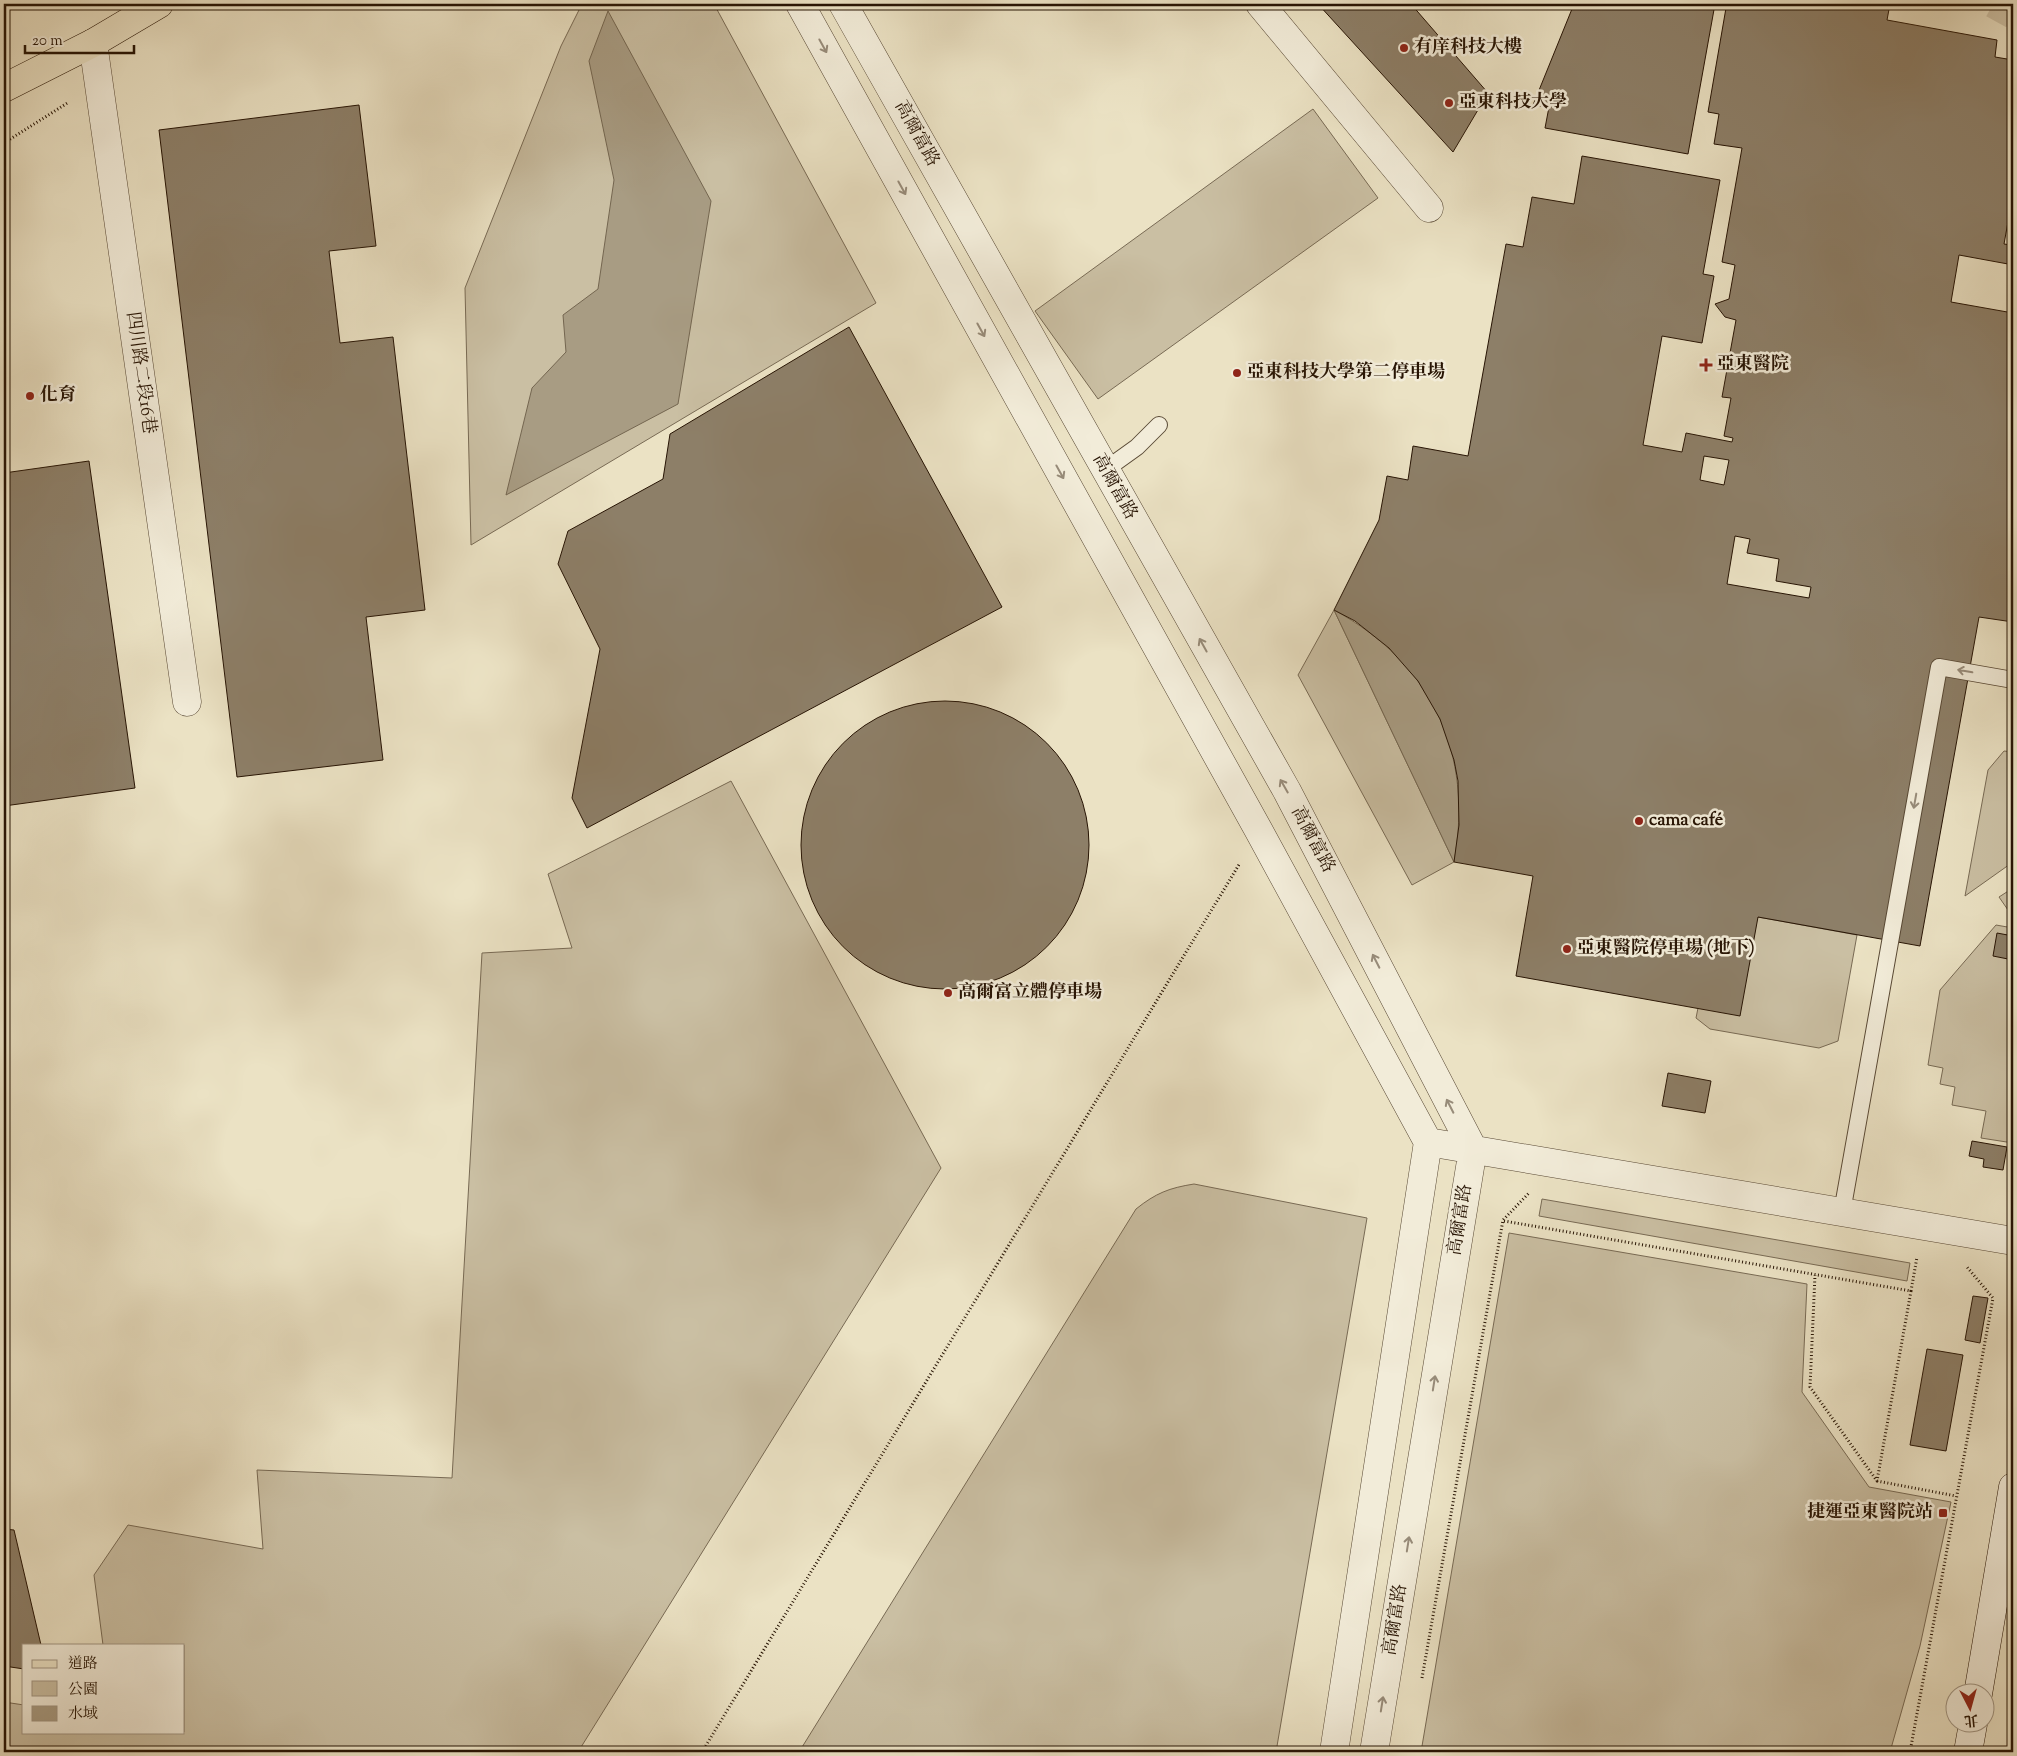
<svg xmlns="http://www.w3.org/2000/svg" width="2017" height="1756" font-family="'Sorts Mill Goudy','Noto Serif TC',serif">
<rect width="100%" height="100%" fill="#ebe2c4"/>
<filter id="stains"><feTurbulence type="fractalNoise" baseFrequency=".004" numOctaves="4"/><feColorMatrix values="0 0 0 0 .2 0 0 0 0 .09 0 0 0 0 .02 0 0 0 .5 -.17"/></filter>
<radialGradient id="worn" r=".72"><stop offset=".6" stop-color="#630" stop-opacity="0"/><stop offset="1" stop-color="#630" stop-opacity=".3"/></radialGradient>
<path fill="#cabfa3" stroke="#786a54" d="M582,4H714L876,303L471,545L465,288L561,46Z
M1313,109L1378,198L1098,399L1035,311Z
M1334,610L1454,862L1412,885L1298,675Z
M2004,751L2013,752V862L1965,896L1988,770Z
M731,781L941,1168L578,1752H4V1702L24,1705V1732H184V1645H103L94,1575L128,1525L263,1549L257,1470L452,1478L482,953L572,948L548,874Z
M2013,888V910H2008L1999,897Z
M1758,917L1857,935L1838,1041L1819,1048L1710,1029L1696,1018L1698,1008Z
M1996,925L2013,928V1143L1981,1138L1986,1111L1952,1105L1955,1087L1940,1084L1943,1068L1928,1065L1940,990Z
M1194,1184L1367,1218L1276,1752H799L1136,1209C1156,1193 1169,1188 1194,1184Z
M1542,1199L1910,1263L1907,1281L1539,1216Z
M1509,1233L1807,1284L1802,1392L1869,1487L1951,1502L1920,1646L1890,1752H1421Z"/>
<path fill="#a89c83" stroke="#746650" d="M608,11L711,201L678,404L506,495L532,388L566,352L563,315L598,289L614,180L589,61Z
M1334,610C1432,663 1474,754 1454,862Z"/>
<path fill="#8d7f68" stroke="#271404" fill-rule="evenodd" d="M1318,4H1411L1488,93L1453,152Z
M1574,4H1715L1688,154L1545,128L1549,107L1533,105Z
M1715,4H1890L1887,20L1997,40L1995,57L2013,60V194L2004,244L2011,245L2008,264L1959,255L1951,302L2013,313V622L1979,617L1920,946L1758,917L1740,1016L1516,976L1533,876L1454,862L1459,825L1458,781L1454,760L1440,719L1418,681L1389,648L1355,621L1334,610L1379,520L1387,476L1408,480L1413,446L1468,456L1506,244L1523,247L1532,197L1574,204L1582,156L1720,180L1703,274L1714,276L1702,343L1662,336L1643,445L1682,452L1686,433L1732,442L1733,438L1724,436L1731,398L1722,397L1736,320L1725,317L1715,304L1729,299L1735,265L1722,262L1742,148L1714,144L1719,114L1708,112L1726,8L1715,5ZM1704,456L1729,460L1724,485L1700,480ZM1735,536L1750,539L1747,553L1779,559L1776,581L1811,587L1809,598L1727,584Z
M359,105L376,246L329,251L340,343L393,337L425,610L366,617L383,760L237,777L159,130Z
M849,327L1002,607L587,828L572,798L600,649L558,564L568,531L663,479L670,434Z
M89,461L135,788L4,806V473Z
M801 845a144 144 0 1 1 288 0a144 144 0 1 1-288 0Z
M1997,933L2013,936V960L1993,956Z
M1668,1073L1711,1081L1705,1113L1662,1106Z
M1972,1141L2007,1147L2003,1170L1983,1167L1984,1159L1969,1156Z
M1973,1296L1988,1298L1980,1343L1965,1340Z
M1927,1349L1963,1355L1946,1451L1910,1445Z
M4,1529L14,1530L41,1645H24V1669L4,1666Z"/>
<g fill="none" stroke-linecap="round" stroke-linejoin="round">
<path stroke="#cec3a7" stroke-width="28" stroke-dasharray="28 14" stroke-linecap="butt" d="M1993,4L2013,15"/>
<defs>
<path id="lane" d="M1105,470L1137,447L1159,425
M1842,1212L1939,667L2013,680"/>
<path id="street" d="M800,4L1259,831L1428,1142L1334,1752
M843,4L1287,791L1473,1149L1374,1752
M1260,4L1429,208
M93,43L187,702
M1428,1142L2013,1241"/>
<path id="secondary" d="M1978,1694L2013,1487
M1968,1752L1973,1724"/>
<path id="primary" d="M4,88L93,43L159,4"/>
</defs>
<use href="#lane" stroke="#584834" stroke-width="18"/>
<use href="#street" stroke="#584834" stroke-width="29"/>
<use href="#secondary" stroke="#271404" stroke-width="29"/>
<use href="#primary" stroke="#271404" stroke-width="29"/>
<path stroke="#271404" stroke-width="3" stroke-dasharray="1 2.5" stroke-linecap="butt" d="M4,143L69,102
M2010,1201L2013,1199
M1504,1221L1911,1291L1877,1481L1810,1387L1815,1275
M1911,1291L1917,1257
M1877,1481L1956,1496
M1422,1678L1503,1220L1530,1192
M702,1752L1240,863
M1910,1752L1993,1298L1967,1267"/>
<use href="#lane" stroke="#f2ecd9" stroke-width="16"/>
<use href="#street" stroke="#f2ecd9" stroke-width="28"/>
<use href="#secondary" stroke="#f2ecd9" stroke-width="28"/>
<use href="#primary" stroke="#ebe2c4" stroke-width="28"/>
</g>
<defs><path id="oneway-shaft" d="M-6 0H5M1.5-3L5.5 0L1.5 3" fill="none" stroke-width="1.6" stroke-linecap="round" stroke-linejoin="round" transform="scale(1.25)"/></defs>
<g stroke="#978b79">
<use href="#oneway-shaft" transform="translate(823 46) rotate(61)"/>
<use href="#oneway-shaft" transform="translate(902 188) rotate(61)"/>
<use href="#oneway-shaft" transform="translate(981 330) rotate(61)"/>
<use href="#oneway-shaft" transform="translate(1060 472) rotate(61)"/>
<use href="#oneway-shaft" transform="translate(1203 645) rotate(-119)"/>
<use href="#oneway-shaft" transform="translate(1965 671) rotate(-170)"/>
<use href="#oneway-shaft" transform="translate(1284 786) rotate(-120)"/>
<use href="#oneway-shaft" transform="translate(1915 801) rotate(100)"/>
<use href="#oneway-shaft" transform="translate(1376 961) rotate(-117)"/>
<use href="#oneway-shaft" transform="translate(1450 1106) rotate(-117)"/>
<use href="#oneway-shaft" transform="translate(1434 1383) rotate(-81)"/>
<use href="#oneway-shaft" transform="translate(1408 1544) rotate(-81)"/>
<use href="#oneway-shaft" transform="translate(1382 1704) rotate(-81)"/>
</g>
<g fill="#8f2418" stroke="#f2ecd9" stroke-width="2">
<circle cx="1404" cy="48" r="5"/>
<circle cx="1449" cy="103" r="5"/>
<path d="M1703.5 357.5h5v5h5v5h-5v5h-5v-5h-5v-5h5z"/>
<circle cx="1237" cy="373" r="5"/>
<circle cx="30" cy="396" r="5"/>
<circle cx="1639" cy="821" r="5"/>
<circle cx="1567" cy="949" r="5"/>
<circle cx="948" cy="993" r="5"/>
<rect x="1938" y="1508" width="10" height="10" rx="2.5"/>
</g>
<g text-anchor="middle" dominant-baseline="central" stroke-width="5" stroke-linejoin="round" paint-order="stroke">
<g font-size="18" font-weight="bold" fill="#271404" stroke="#f2ecd9" text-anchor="start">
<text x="1414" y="48">有庠科技大樓</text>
<text x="1459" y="103">亞東科技大學</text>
<text x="1717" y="365">亞東醫院</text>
<text x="1247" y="373">亞東科技大學第二停車場</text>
<text x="40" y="396">化育</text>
<text x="1649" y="821">cama café</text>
<text x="1577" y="949">亞東醫院停車場 (地下)</text>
<text x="958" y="993">高爾富立體停車場</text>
<text x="1933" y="1513" text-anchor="end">捷運亞東醫院站</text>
</g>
<g font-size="18" fill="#271404" stroke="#f2ecd9">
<text transform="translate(916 134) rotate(61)">高爾富路</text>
<text transform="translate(140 373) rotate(82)">四川路二段16巷</text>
<text transform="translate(1114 487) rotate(61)">高爾富路</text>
<text transform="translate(1312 840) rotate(62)">高爾富路</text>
<text transform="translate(1461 1220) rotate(-81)">高爾富路</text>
<text transform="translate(1396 1620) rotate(-81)">高爾富路</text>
</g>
</g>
<rect width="2017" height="1756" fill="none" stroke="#ebe2c4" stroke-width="20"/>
<rect x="5" y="5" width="2007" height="1746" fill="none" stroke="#271404" stroke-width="2.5"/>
<rect x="10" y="10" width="1997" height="1736" fill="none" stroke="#271404"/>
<rect x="22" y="1644" width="162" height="90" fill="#f2ecd9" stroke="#a19684"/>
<rect x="32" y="1660" width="25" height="8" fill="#ebe2c4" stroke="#a19684"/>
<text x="68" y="1668" font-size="15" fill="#271404">道路</text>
<rect x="32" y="1681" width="25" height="15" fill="#cabfa3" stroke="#a19684"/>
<text x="68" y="1694" font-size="15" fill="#271404">公園</text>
<rect x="32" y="1706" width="25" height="15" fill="#a89c83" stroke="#a19684"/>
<text x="68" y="1718" font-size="15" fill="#271404">水域</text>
<g transform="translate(1970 1708) rotate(174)"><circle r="24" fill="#f2ecd9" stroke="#a19684"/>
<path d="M0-4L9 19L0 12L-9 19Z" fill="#8f2418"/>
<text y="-8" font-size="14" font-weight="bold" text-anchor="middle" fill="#271404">北</text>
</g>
<path d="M25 45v8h109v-8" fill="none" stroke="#271404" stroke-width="2.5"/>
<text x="32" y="45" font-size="15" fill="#271404" stroke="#f2ecd9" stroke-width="4" paint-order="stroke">20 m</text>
<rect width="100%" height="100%" filter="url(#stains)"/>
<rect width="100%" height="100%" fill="url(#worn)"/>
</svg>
